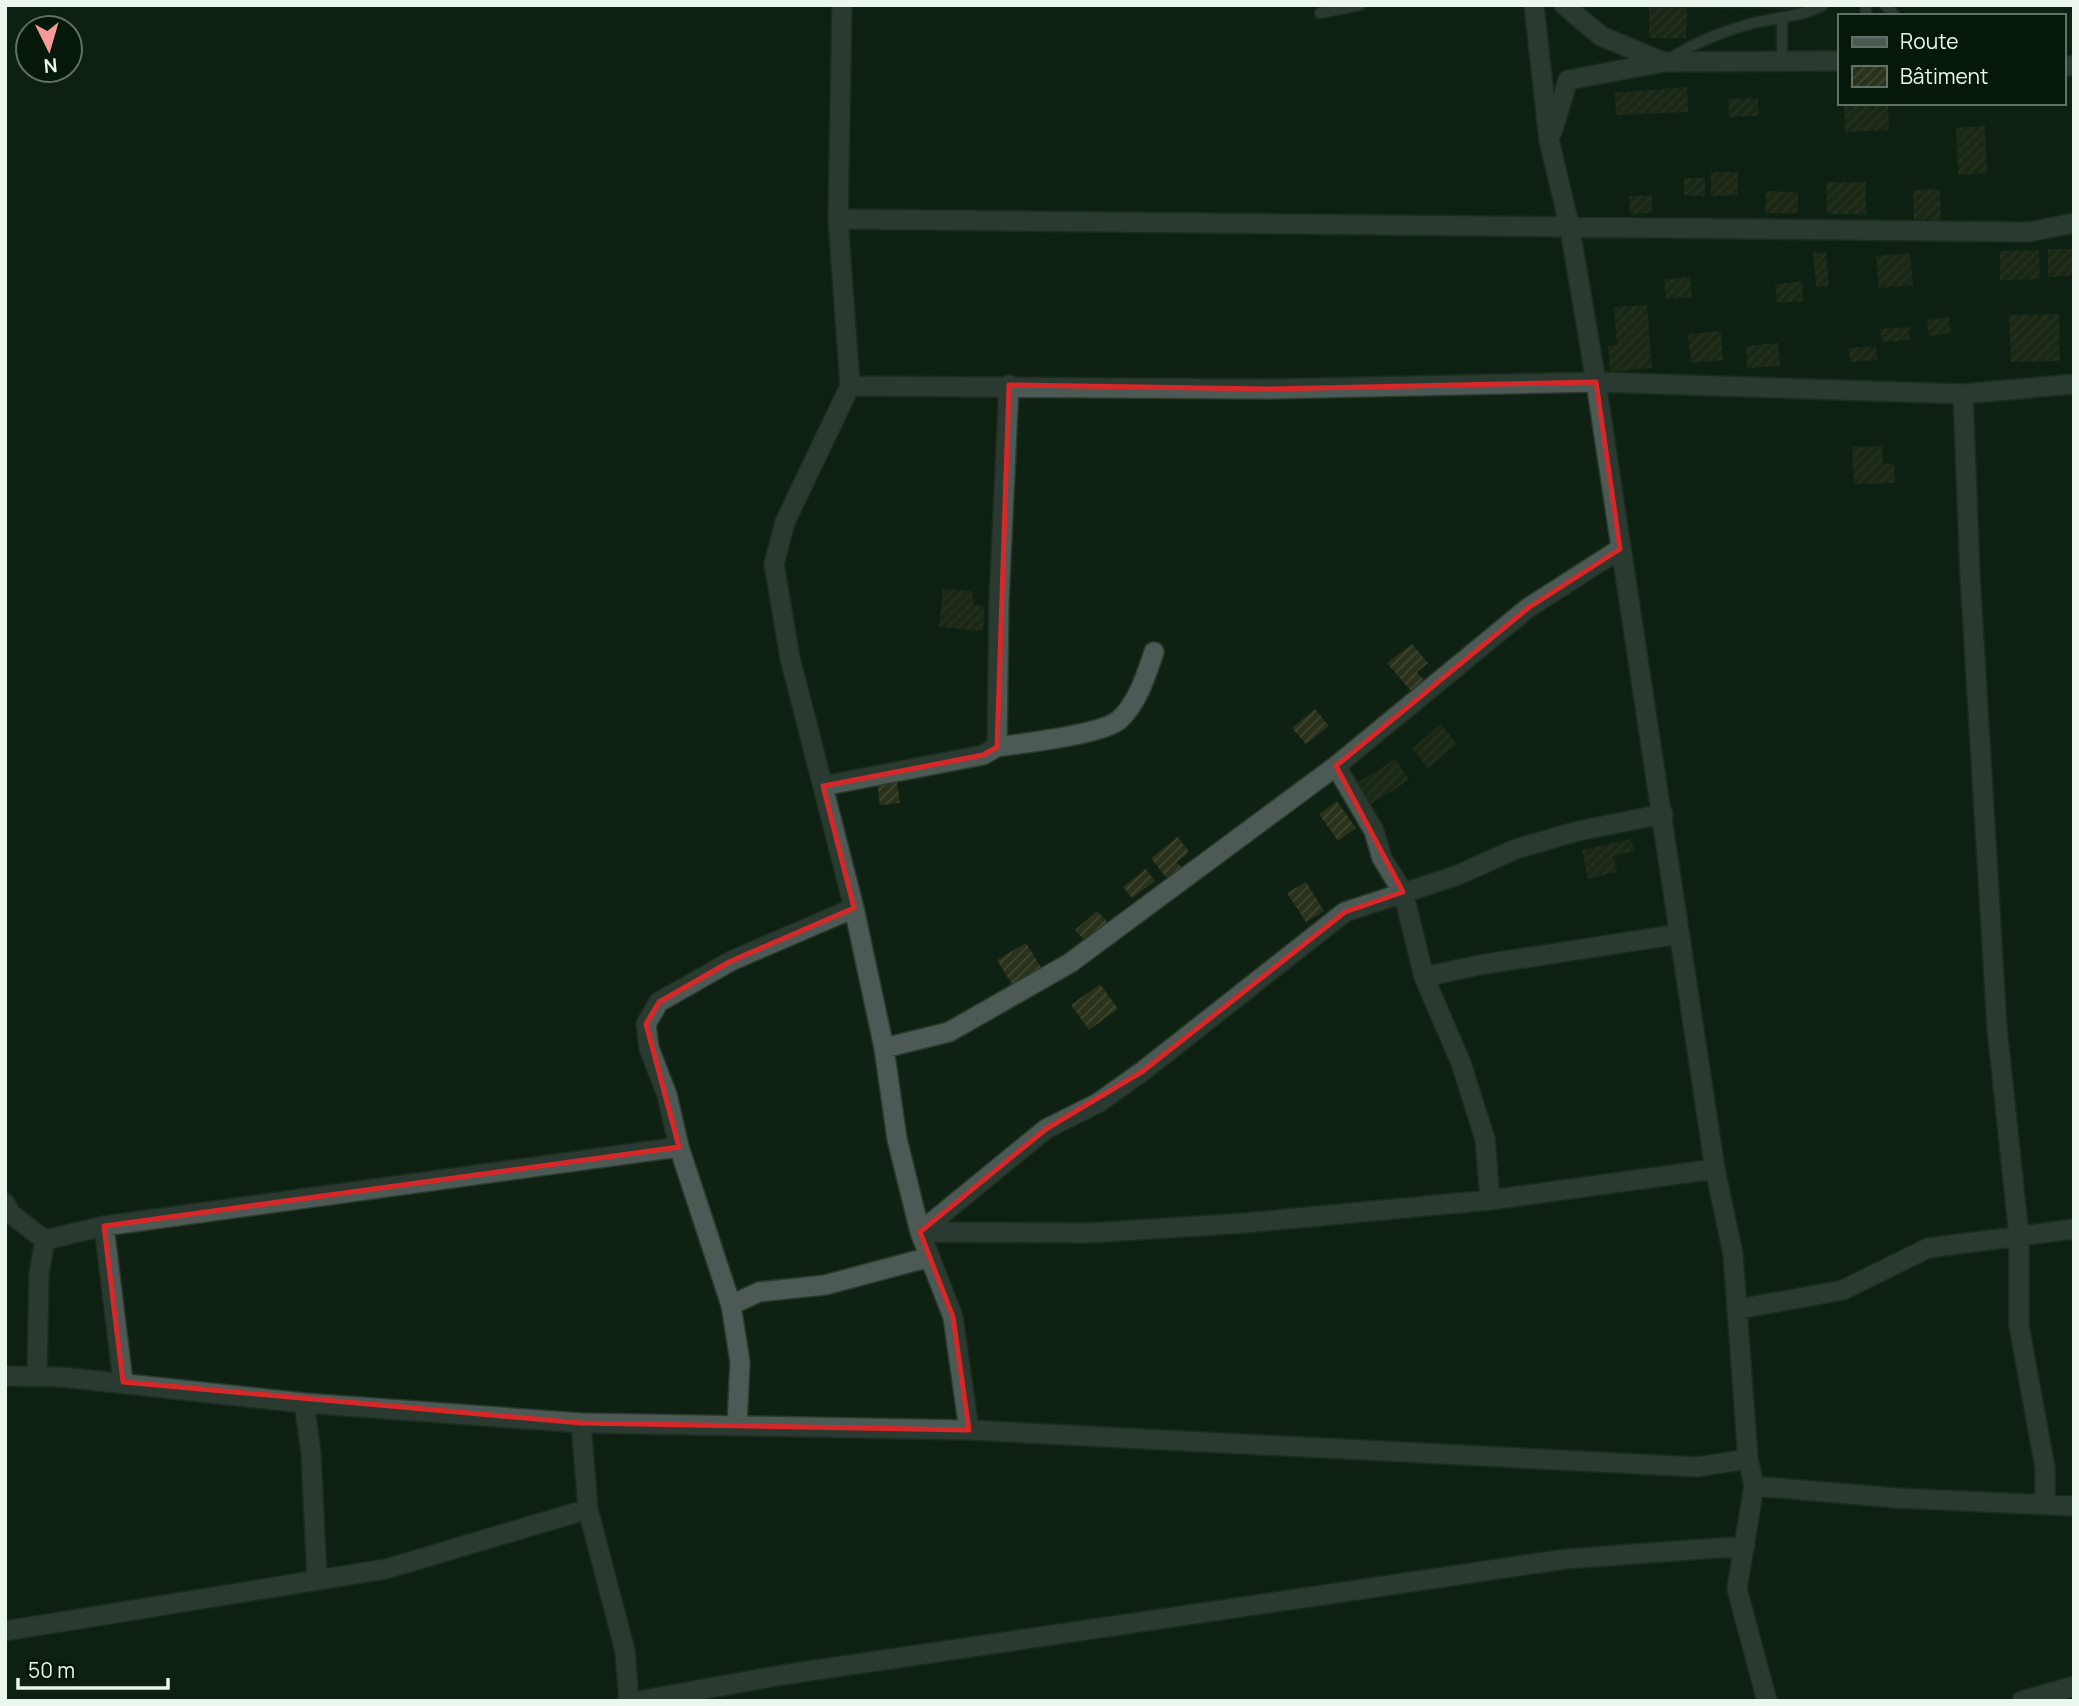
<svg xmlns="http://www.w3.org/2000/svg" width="2079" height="1706" font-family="Manrope,sans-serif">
<defs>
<pattern id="building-hatch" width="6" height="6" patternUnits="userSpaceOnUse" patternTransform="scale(1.75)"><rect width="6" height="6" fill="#2a321c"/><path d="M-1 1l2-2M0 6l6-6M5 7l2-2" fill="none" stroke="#3f4632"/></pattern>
</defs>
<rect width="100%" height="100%" fill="#0e2112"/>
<path fill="url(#building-hatch)" d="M1649,5H1804V9L1687,8L1686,38H1649Z
M1687,87L1688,112L1616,115L1615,93Z
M1758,98V116L1729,117L1728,99Z
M1844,103H1888L1889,130L1845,132Z
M1985,126L1987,173L1958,175L1956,128Z
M1711,172H1738V195L1711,196Z
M1684,178H1705V196L1684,195Z
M1826,182H1866V214H1827Z
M1940,189L1941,222L1914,223L1913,190Z
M1766,191L1798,192V213H1765Z
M1652,195V213L1630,214L1629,196Z
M2048,249H2074V276L2048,277Z
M2039,250L2040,279L2000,280V251Z
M1826,252L1829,286L1816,287L1813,253Z
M1910,253L1913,285L1879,288L1876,256Z
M1690,277L1692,297L1666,299L1664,279Z
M1802,281L1803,301L1777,303L1775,284Z
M1647,305L1652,368L1610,372L1608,346L1617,345L1614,307Z
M2059,314L2060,361L2011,362L2009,315Z
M1949,317L1951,333L1929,336L1927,320Z
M1909,327L1910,340L1882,342L1880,329Z
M1721,331L1723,360L1691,363L1688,334Z
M1778,343L1780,366L1747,368L1746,346Z
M1876,346L1877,360L1850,362L1849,348Z
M1882,446L1883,464H1894L1895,483L1854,484L1852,447Z
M943,589L972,591L974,605L985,606L983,631L939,627Z
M1412,644L1428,663L1417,672L1424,680L1411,691L1387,663Z
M1315,709L1329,726L1306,744L1292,728Z
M1441,724L1457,744L1428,768L1412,749Z
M1395,759L1409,780L1370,805L1356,784Z
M896,773L900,803L880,805L876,776Z
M1337,801L1356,828L1338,841L1319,814Z
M1178,837L1189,852L1177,862L1182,868L1168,880L1151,858Z
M1631,839L1634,851L1613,856L1617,872L1588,879L1582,850Z
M1146,869L1155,881L1132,898L1123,887Z
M1306,882L1324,911L1306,922L1287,893Z
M1097,911L1111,926L1089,945L1075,930Z
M1026,943L1042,969L1013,986L997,960Z
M1100,984L1118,1009L1089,1030L1071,1005Z"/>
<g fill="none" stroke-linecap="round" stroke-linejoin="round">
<defs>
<path id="service" d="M1865,5L1867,16
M1885,5L1895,16
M1320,13L1360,5
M1782,17V61
M1669,59C1696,42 1723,31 1754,23C1777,17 1802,17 1823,5"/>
<path id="minor" d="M842,5L838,219L2029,232L2074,223
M1534,5L1549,140L1570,229L1596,382L1715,1169L1733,1254L1748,1459L1754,1486L1737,1589L1767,1701
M1564,5L1601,36L1663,62
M2063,66H2074
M1552,132L1568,80L1664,62L1839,61
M838,219L850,386L1267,389L1596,382L1963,394L2074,384
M850,386L785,522L774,564L790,658L854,908L884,1048L897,1139L920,1232L953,1317L969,1430
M1963,394L1970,575L1997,1028L2019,1236V1326L2045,1468V1505
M997,747L999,601L1009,385
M1336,766L1374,831L1382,858L1403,892L1424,977L1461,1063L1485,1139L1490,1200
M823,786L983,755L997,747C1024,743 1101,735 1119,720C1138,703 1146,675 1154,652
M1424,977L1479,965L1679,934
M884,1048L949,1032L1070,963L1336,766L1528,608L1620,549
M5,1203L11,1214L45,1240
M104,1226L123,1382
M920,1232L1046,1129L1098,1103L1143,1071L1345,912L1458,875L1516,849L1578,831L1663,814
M920,1232L1089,1233L1245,1223L1490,1200L1715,1169
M731,1305L759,1292L825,1285L930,1257
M1739,1309L1843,1290L1928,1248L2074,1229
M5,1376L61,1377L304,1403L581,1423L969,1430L1697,1467L1748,1459
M37,1377L39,1274L45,1240L104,1226L679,1147
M304,1403L311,1453L317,1579
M581,1423L588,1509L625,1651L629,1701
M737,1424L740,1362L731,1305L679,1147L667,1095L649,1048L646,1024L659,1002L731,961L854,908
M1754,1486L1897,1498L2074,1506
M5,1631L386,1569L588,1509
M638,1701L782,1675L1566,1559L1745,1546
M2022,1701L2074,1686"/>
</defs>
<use href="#service" stroke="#293b2c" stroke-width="13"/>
<use href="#minor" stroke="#293b2c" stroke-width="22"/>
<use href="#service" stroke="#4c5955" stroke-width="10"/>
<use href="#minor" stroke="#4c5955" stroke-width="19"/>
</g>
<path d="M0 0H2079V1706H0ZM1596,382L1620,549L1528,608L1336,766L1403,892L1345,912L1143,1071L1046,1129L920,1232L953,1317L969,1430L581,1423L123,1382L104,1226L679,1147L646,1024L659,1002L731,961L854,908L823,786L983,755L997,747L1009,385L1267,389Z" fill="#0e2112" fill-opacity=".55" fill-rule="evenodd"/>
<path fill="none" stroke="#d62828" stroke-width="5" stroke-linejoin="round" d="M1596,382L1620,549L1528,608L1336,766L1403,892L1345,912L1143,1071L1046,1129L920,1232L953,1317L969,1430L581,1423L123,1382L104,1226L679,1147L646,1024L659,1002L731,961L854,908L823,786L983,755L997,747L1009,385L1267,389Z"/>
<rect width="2079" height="1706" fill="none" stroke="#ebf7ed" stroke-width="14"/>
<rect x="1838" y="14" width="228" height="91" fill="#051809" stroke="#617164" stroke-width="2"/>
<rect x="1852" y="37" width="35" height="10" fill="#4c5955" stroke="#617164" stroke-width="2"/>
<text x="1900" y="49" font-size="21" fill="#ebf7ed">Route</text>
<rect x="1852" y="66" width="35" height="21" fill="url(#building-hatch)" stroke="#617164" stroke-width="2"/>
<text x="1900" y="84" font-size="21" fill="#ebf7ed">Bâtiment</text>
<g transform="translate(49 49) rotate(175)"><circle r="33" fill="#051809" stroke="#617164" stroke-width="2"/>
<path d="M0-5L12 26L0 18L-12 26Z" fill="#f59b9a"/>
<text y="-10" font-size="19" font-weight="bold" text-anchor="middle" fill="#ebf7ed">N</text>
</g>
<path d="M18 1678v10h150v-10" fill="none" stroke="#ebf7ed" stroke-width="3.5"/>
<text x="28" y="1678" font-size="21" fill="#ebf7ed" stroke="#051809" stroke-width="5" paint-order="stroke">50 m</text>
</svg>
